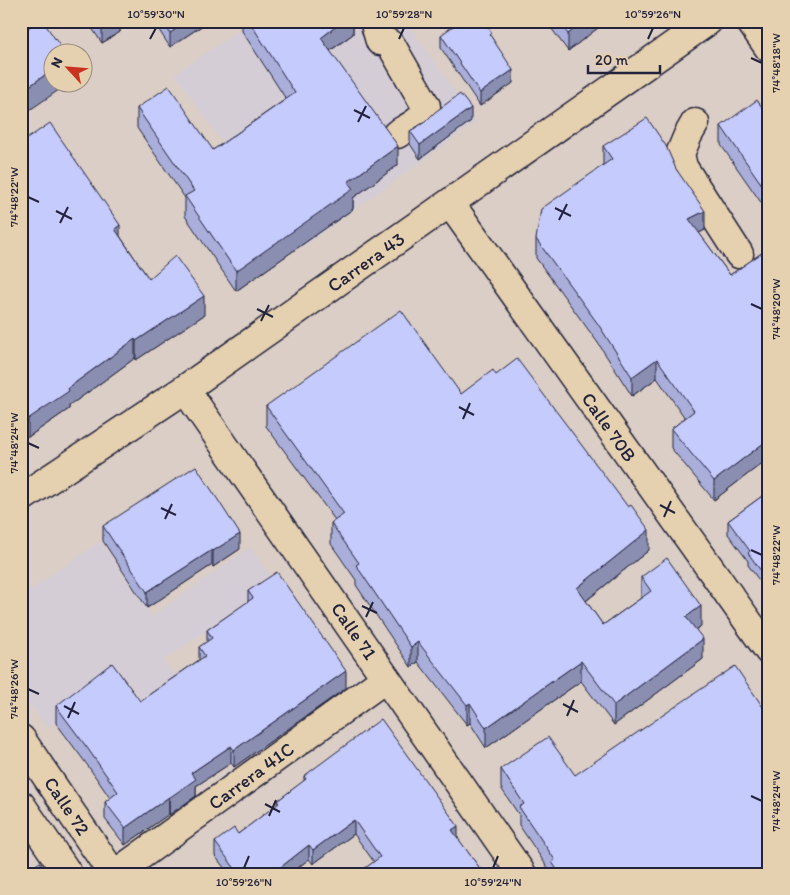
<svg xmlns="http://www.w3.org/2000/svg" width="790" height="895" font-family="Itim,sans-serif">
<rect width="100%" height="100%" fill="#dbcec6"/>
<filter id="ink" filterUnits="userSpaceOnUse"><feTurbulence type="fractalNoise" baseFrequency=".02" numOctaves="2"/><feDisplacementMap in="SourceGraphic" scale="10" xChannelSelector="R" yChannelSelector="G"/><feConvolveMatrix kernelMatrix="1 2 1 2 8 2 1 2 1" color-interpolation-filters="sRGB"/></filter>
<g filter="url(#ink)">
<path fill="#d4cdd6" d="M253,21H406L476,122L297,251L175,74Z
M101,541L152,616L250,547L276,584L163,660L182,685L148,707L118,673L47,728L21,691V596Z"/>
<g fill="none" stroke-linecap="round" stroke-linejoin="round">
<defs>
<path id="minor" d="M374,21L380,41L386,42L391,45L426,106C424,122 409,126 397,134
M750,21L769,48
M695,123L688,135L680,154L683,167L739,254
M450,203L769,651
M185,389L522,874
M21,498L185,389L708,21
M115,874L386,678"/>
<path id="major" d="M21,739L113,874
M21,805L68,874"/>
</defs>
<use href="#minor" stroke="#22223b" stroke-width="31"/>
<use href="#major" stroke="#22223b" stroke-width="31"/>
<use href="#minor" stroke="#e5d0af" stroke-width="28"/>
<use href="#major" stroke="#e5d0af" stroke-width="28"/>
</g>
<path fill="#a9afda" stroke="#22223b" d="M87,21H120V32L102,43Z
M153,21H203V25L170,47Z
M242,21H353V34L330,51L398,165L353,198V209L236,291L185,216V198L137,128V108L213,150L286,99L242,31Z
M546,21H607L568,51Z
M441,35L492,38L513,83L480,106L441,48Z
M769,117V210L767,211L721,145V126Z
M471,121L420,159L410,144V131L425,122Z
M21,143L120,236L149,279L204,315L136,360L135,358L69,406V409L28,437L25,434L21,436Z
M603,146L676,169L705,230L699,233L730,275L769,248V458L714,500L671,448V429L685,418L657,378L632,396L598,343L536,258V239L603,165Z
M496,375L649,550L586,601L603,625L641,598V577L701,626L696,630L703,659L614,725L581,681L486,748L470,723L467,725L418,662L411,667L356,585V580L331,544V523L335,520L266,426V406L461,394Z
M769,491V594L748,565V561L728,534V521Z
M103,526L240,549L213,567L212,565L147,608L103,541Z
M248,591L346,688L234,767L231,763L196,786V796L169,815V814L125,845L105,819V802L110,798L88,766L56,723V706L140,701L199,660V647L207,642V630L248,602Z
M501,769L575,775L769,874H552L519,825V815L501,788Z
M304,776L458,839L484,874H360V872L374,862L354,834L313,864L309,859L290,874H229L215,856V842L238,834L277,805V801L304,781Z"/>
<path fill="#8a8eb1" stroke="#22223b" d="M116,21H120V32L102,43V30Z
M188,21H203V25L170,47V33Z
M343,21H353V34L321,57V38Z
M584,21H607L568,51V34Z
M52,70V82H69V83L21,116V92Z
M513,70V83L480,106V93Z
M471,108V121L420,159V145Z
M398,146V165L353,198V209L236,291V271L348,182Z
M769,191V210L767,211V192Z
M705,211V230L689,238V219Z
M120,225V244L115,229Z
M204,296V315L136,360V341Z
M135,339V358L69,406V409L28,437V419L68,388Z
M657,359V378L632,396V377Z
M25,415V434L21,436V418Z
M769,439V458L714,500V481Z
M649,530V550L577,608V588Z
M240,534V549L213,567V551Z
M212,550V565L147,608V592Z
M701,606V626L686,637V617Z
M703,639V659L614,725V705Z
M418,642V662L411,667V647Z
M581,661V681L486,748V728Z
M346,671V688L234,767V750Z
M470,703V723L467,725V705Z
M231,746V763L196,786V796L169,815V798L191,773Z
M169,797V814L125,845V828Z
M354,820V834L313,864V850Z
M458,826V840L452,830Z
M309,845V859L290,874H272Z"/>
<path fill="#c5cbfd" stroke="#22223b" d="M38,21H43L64,52H52V70L21,92V33Z
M96,21H116L102,30Z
M162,21H188L170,33Z
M249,21H343L321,38L398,146L348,182L353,189L236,271L185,196L194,191L137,108L169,86L213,150L295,93Z
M460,21H484L492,33L490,35L513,70L480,93L441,35Z
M558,21H584L568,34Z
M460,94L471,108L420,145L410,131L425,122L435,112Z
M757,100L769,117V191L767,192L721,126Z
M647,118L666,146L676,169L705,211L689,219L730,275L769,248V439L714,481L671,429L694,411L657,359L632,377L598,324L536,239L541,209L612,159L603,146Z
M50,123L120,225L115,229L149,279L175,256L204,296L136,341L135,339L68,388L69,391L28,419L25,415L21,418V224L27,220L21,212V143Z
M401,310L461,394L493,370L496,375L517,359L628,507L631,505L649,530L577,588L603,625L651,591L641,577L667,558L701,606L686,617L703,639L614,705L581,661L486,728L470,703L467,705L418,642L411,647L356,565L359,563L331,523L344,514L266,406Z
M196,466L240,534L213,551L212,550L147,592L103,526Z
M769,491V582L748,553L750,551L728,521Z
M277,572L346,671L234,750L231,746L191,773L196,779L169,798V797L125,828L105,802L118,792L88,749L56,706L112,663L140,701L205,656L199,647L212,638L207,630L253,598L248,591Z
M735,666L769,716V874H560L552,862L555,860L519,807L524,804L501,769L548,737L575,775Z
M381,719L458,826L452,830L484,874H361L360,872L380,857L354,820L313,850L309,845L272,874H239L215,842L234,828L238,834L279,803L277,801L306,779L304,776Z
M40,862L47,874H23Z"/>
</g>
<path fill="none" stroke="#22223b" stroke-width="2" d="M150,39L156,28M399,39L404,28M648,39L653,28M751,58L762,63M354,110L370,118M358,122L366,106M28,197L39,202M555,208L571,216M56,211L72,219M559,220L567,204M60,223L68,207M751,304L762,309M257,309L273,317M261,321L269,305M459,407L474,415M463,419L470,403M28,443L39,448M660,505L675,513M161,508L176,515M664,517L671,501M165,519L172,504M751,550L762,555M362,606L377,613M366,617L373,602M28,689L39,694M563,704L578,712M64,706L79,714M567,716L574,700M68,718L75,702M751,796L762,801M265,804L280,812M269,816L276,800M244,868L249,856M493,868L498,856"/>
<g text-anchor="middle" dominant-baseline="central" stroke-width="4" stroke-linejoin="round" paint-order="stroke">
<g font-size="19" fill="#22223b" stroke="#e5d0af">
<text transform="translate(366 262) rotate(-35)">Carrera 43</text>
<text transform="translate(609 427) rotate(55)">Calle 70B</text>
<text transform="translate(354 631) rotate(55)">Calle 71</text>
<text transform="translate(251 776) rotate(-36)">Carrera 41C</text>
<text transform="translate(67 806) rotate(56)">Calle 72</text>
</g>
</g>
<rect width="790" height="895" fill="none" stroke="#e5d0af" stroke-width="55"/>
<g transform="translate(68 68) rotate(296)"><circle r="24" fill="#e5d0af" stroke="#978a81"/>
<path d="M0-4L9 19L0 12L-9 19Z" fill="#c8321e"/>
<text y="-8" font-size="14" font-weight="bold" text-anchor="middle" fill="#22223b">N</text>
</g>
<path d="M588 65v8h72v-8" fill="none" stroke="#22223b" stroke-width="2.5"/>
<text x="595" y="65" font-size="15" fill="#22223b" stroke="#e5d0af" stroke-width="4" paint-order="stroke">20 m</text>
<rect x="28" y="28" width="734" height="840" fill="none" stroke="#22223b" stroke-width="2"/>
<g font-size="12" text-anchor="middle" fill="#22223b">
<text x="156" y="18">10°59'30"N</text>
<text x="404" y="18">10°59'28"N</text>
<text x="653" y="18">10°59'26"N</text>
<text transform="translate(776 63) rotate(-90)" y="4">74°48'18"W</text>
<text transform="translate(14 197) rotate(-90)" y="4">74°48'22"W</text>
<text transform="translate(776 309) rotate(-90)" y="4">74°48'20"W</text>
<text transform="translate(14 443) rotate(-90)" y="4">74°48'24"W</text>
<text transform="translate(776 555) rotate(-90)" y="4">74°48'22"W</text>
<text transform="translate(14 689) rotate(-90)" y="4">74°48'26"W</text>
<text transform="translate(776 801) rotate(-90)" y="4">74°48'24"W</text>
<text x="244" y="886">10°59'26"N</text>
<text x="493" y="886">10°59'24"N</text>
</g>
</svg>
